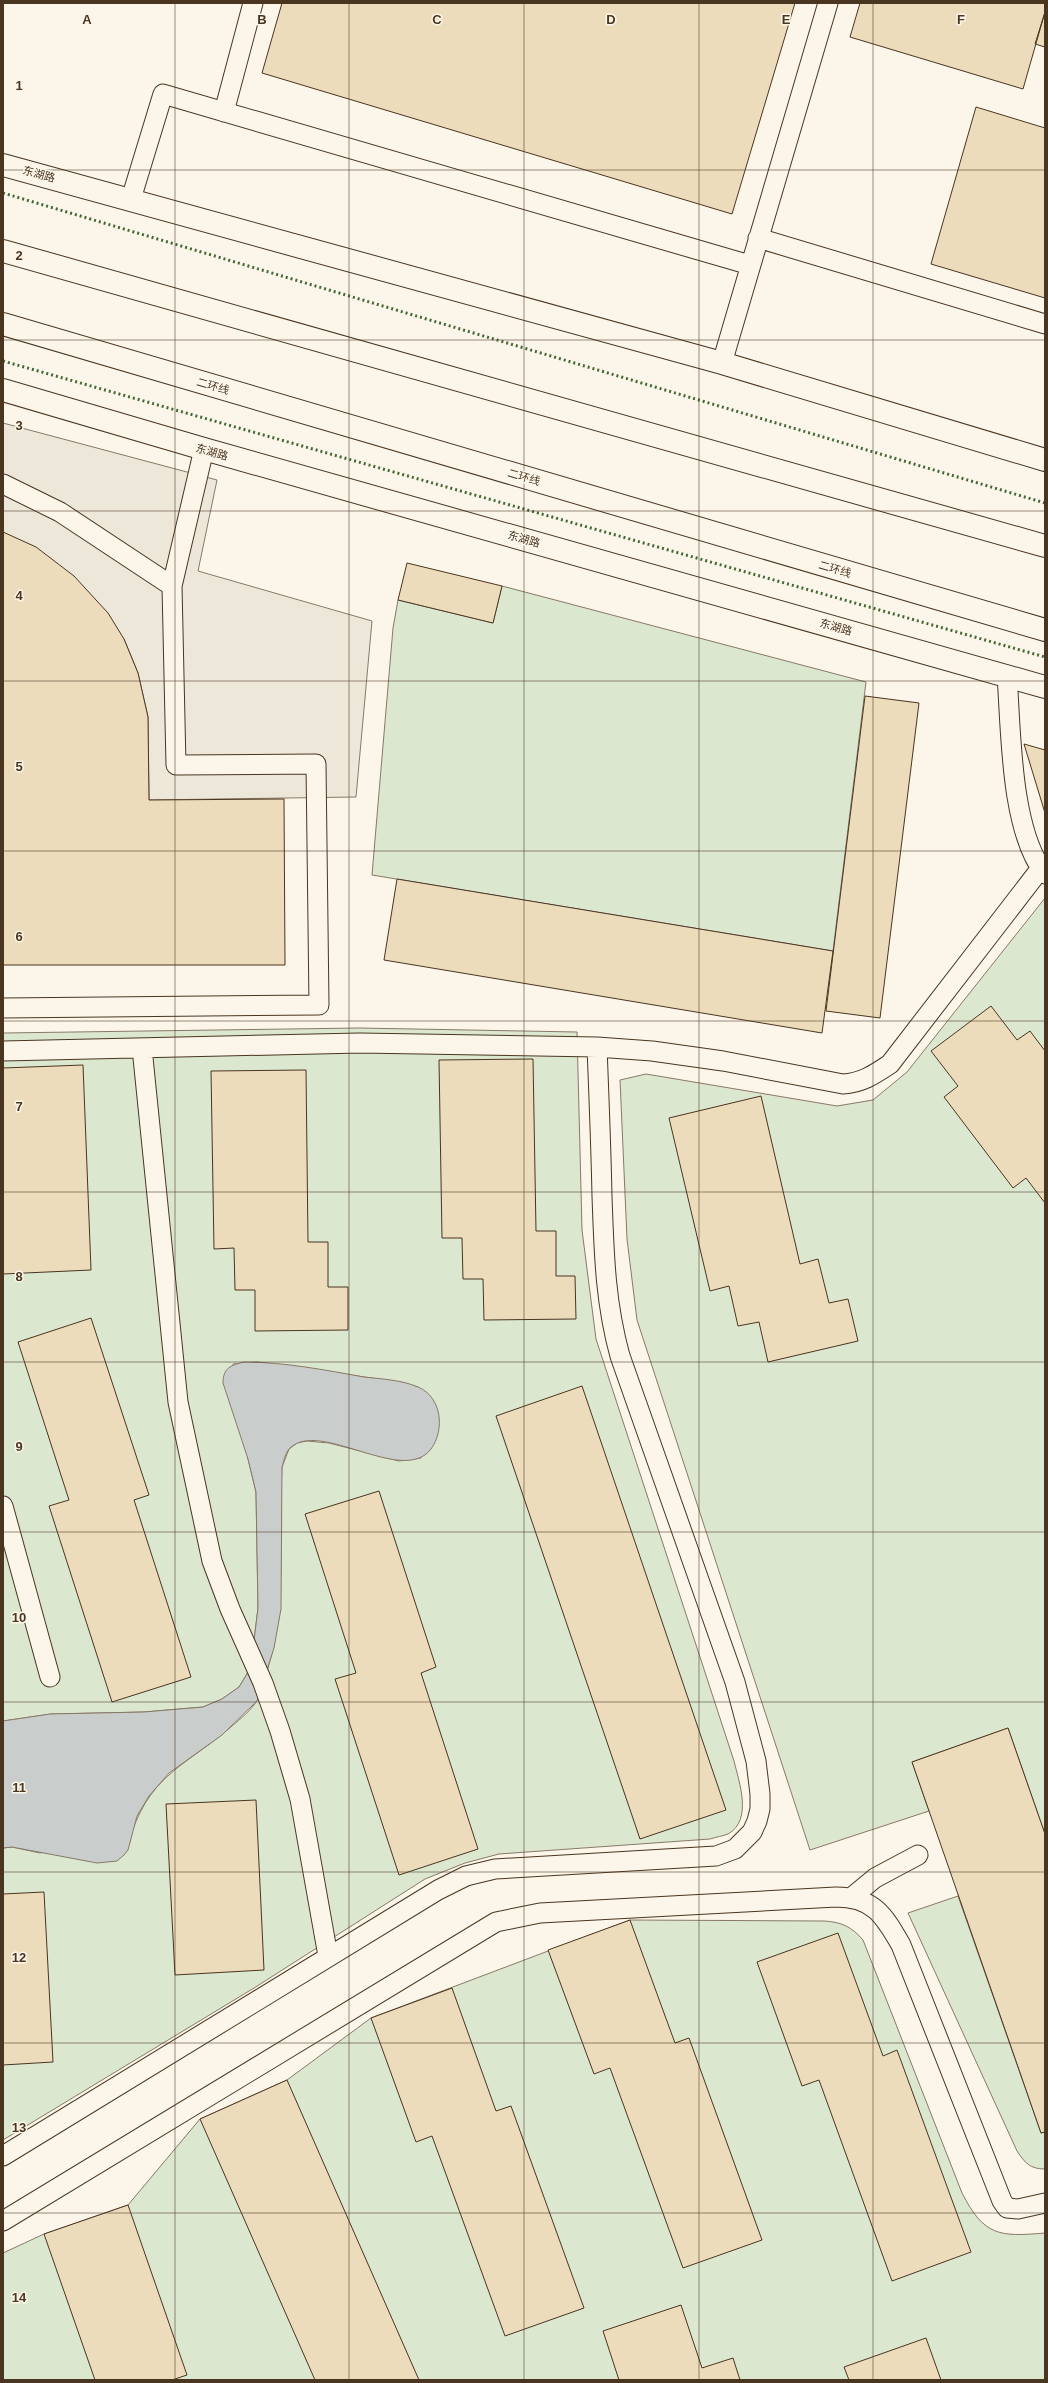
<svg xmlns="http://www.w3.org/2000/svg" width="1048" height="2383" font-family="Helvetica,'Noto Sans SC',sans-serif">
<rect width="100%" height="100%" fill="#fbf6e9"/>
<path fill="#dce7d0" stroke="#887966" d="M502,586L866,682L833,951L372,875L393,628L398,600L493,623Z
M1045,898V1834L1008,1728L912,1762L929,1811L810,1850L637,1320L627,1239L620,1080L646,1074L837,1106L873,1100L907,1072Z
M359,1028L577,1032L582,1230L596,1339L734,1761C739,1782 753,1820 728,1834C723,1836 716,1837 710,1839L499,1854L465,1863L425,1879L254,1988L3,2140V1848L12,1847L40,1853L132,1832C152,1773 189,1764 232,1726C240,1719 252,1710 257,1700C260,1695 261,1689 263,1683C289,1613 278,1541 282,1467L289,1449L297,1443L307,1441L329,1443L399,1461L421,1458L418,1387L400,1382L257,1362L233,1364L248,1459L256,1492L258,1608L252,1657L247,1674L239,1687L222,1699L203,1707L144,1712L51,1714L3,1721V1033Z
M958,1896L1041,2133L1045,2132V2169C1030,2169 1025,2163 1017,2151L908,1913Z
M630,1920L824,1921C842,1922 852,1927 863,1940L962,2193C984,2236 999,2237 1045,2233V2380H3V2253L44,2234L128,2205L200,2119L287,2080L371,2018Z"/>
<path fill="#ede7d9" stroke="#887966" d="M3,423L217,480L198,571L372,621L356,797L149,800L148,717L138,673L124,639L3,532Z"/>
<path fill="#c9cecd" stroke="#887966" d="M244,1362C284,1362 325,1370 364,1377C382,1379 402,1380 418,1387C442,1397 445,1430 431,1449C403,1486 320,1419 290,1448C285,1453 284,1461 282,1467L281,1609L274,1648L257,1701L222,1735L169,1773L149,1796L137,1816L128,1850L124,1855L117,1861L97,1863L12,1847L3,1848V1721L50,1714L144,1712L203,1707L222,1699L239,1687L247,1674L252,1657L258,1608L256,1492L248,1459L223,1383C223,1368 231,1365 244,1362Z"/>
<path fill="#ecdcbc" stroke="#4a3520" d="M282,3H795L732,214L262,73Z
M860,3H1045V12L1023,89L850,37Z
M1045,12V47L1035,44Z
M976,107L1045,128V298L931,264Z
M3,532L36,547L74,576L108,613L124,639L138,673L148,717L149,800L284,799L285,965H3Z
M407,563L502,586L493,623L398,600Z
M865,696L919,703L880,1018L826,1011Z
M1024,744L1045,750V813Z
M397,879L833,951L822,1033L384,960Z
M991,1006L1017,1040L1030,1031L1045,1051V1203L1026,1178L1013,1188L944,1097L958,1086L931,1051Z
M533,1059L536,1231H556V1276H575L576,1319L484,1320L483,1279H463L462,1238H442L439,1060Z
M83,1065L91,1270L3,1274V1068Z
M306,1070L308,1242H328V1287H348V1330L255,1331V1290H235L234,1248L214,1249L211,1071Z
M761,1096L800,1264L818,1259L829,1303L848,1299L858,1341L768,1362L759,1322L738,1326L729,1286L710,1291L669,1118Z
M91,1318L149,1495L134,1500L191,1677L112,1702L49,1506L69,1500L18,1342Z
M582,1386L726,1810L640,1839L496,1416Z
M379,1491L436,1667L421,1673L478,1849L399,1875L335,1679L356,1673L305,1514Z
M1008,1728L1045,1834V2132L1041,2133L912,1762Z
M256,1800L264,1970L175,1975L166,1804Z
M44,1892L53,2062L3,2065V1894Z
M630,1920L675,2043L689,2038L762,2240L683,2268L610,2068L594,2074L548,1950Z
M838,1933L883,2056L897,2050L971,2252L892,2281L819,2080L802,2086L757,1962Z
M452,1988L496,2111L511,2106L584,2308L505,2336L432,2136L416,2142L371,2018Z
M287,2080L419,2380H315L200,2119Z
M128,2205L187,2375L172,2380H95L44,2234Z
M681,2305L702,2368L733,2358L740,2380H619L603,2331Z
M926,2338L941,2380H849L844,2367Z"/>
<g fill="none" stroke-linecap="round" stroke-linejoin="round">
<defs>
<path id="lane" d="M224,112L253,3
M131,199L163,94L750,265
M758,238L1045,324
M722,363L828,3
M3,484L60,512L172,586
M1007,675C1011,729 1010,830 1045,874
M3,1008L319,1005L316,764L176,765L172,586L204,449
M142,1048L178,1402L212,1561L230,1609L263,1683L280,1731L300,1799L328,1956
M3,1051L360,1043L597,1047L652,1051L723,1061L843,1084C862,1083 875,1074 890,1064L1041,868
M3,1506L50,1677
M852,1897L875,1878L918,1855
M3,2156L438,1890L466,1876L495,1869L716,1856L735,1849L752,1832L757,1821L760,1809V1794L756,1761L735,1682L620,1356C605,1302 604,1252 602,1196C601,1147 599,1097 597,1047
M3,2221L496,1922L540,1913L836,1897C873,1897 884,1915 901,1945L1002,2201L1007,2208L1018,2209L1045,2203"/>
<path id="primary" d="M3,165L722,363L1045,460
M3,390L204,449L1045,687"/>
<path id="highway" d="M3,251L1045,546
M3,324L1045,630"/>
</defs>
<use href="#lane" stroke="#4a3520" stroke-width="21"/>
<use href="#primary" stroke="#4a3520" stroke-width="24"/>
<use href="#highway" stroke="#4a3520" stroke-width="24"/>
<use href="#lane" stroke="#fbf6e9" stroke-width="19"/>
<use href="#primary" stroke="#fbf6e9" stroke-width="22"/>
<use href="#highway" stroke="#fbf6e9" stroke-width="22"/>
<path stroke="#436837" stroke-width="3" stroke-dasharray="2 3" stroke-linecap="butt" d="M3,193L1045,503
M3,361L1045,657"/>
</g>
<path fill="none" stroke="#4a3520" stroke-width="1" stroke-opacity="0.55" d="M175,3V2380M349,3V2380M524,3V2380M699,3V2380M873,3V2380M3,170H1045M3,340H1045M3,511H1045M3,681H1045M3,851H1045M3,1021H1045M3,1192H1045M3,1362H1045M3,1532H1045M3,1702H1045M3,1872H1045M3,2043H1045M3,2213H1045"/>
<g text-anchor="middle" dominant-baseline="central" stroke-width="3" stroke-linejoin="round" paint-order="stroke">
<g font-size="11" fill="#4a3520" stroke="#fbf6e9">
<text transform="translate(39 174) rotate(15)">东湖路</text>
<text transform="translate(213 386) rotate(16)">二环线</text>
<text transform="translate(212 452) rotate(16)">东湖路</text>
<text transform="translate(524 477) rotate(16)">二环线</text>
<text transform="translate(524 539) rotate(16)">东湖路</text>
<text transform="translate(835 569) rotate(16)">二环线</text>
<text transform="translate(836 627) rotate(16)">东湖路</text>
</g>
</g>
<g font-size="13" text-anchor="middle" font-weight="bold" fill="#4a3520" stroke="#fbf6e9" stroke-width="3" stroke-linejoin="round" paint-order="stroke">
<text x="87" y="24">A</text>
<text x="262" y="24">B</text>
<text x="437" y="24">C</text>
<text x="611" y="24">D</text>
<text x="786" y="24">E</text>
<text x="961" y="24">F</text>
<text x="19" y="90">1</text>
<text x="19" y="260">2</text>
<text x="19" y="430">3</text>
<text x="19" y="600">4</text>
<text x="19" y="771">5</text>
<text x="19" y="941">6</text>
<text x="19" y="1111">7</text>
<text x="19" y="1281">8</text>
<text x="19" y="1451">9</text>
<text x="19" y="1622">10</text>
<text x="19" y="1792">11</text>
<text x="19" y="1962">12</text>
<text x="19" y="2132">13</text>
<text x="19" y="2302">14</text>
</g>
<rect width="1048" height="2383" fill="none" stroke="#4a3520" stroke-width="8"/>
</svg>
